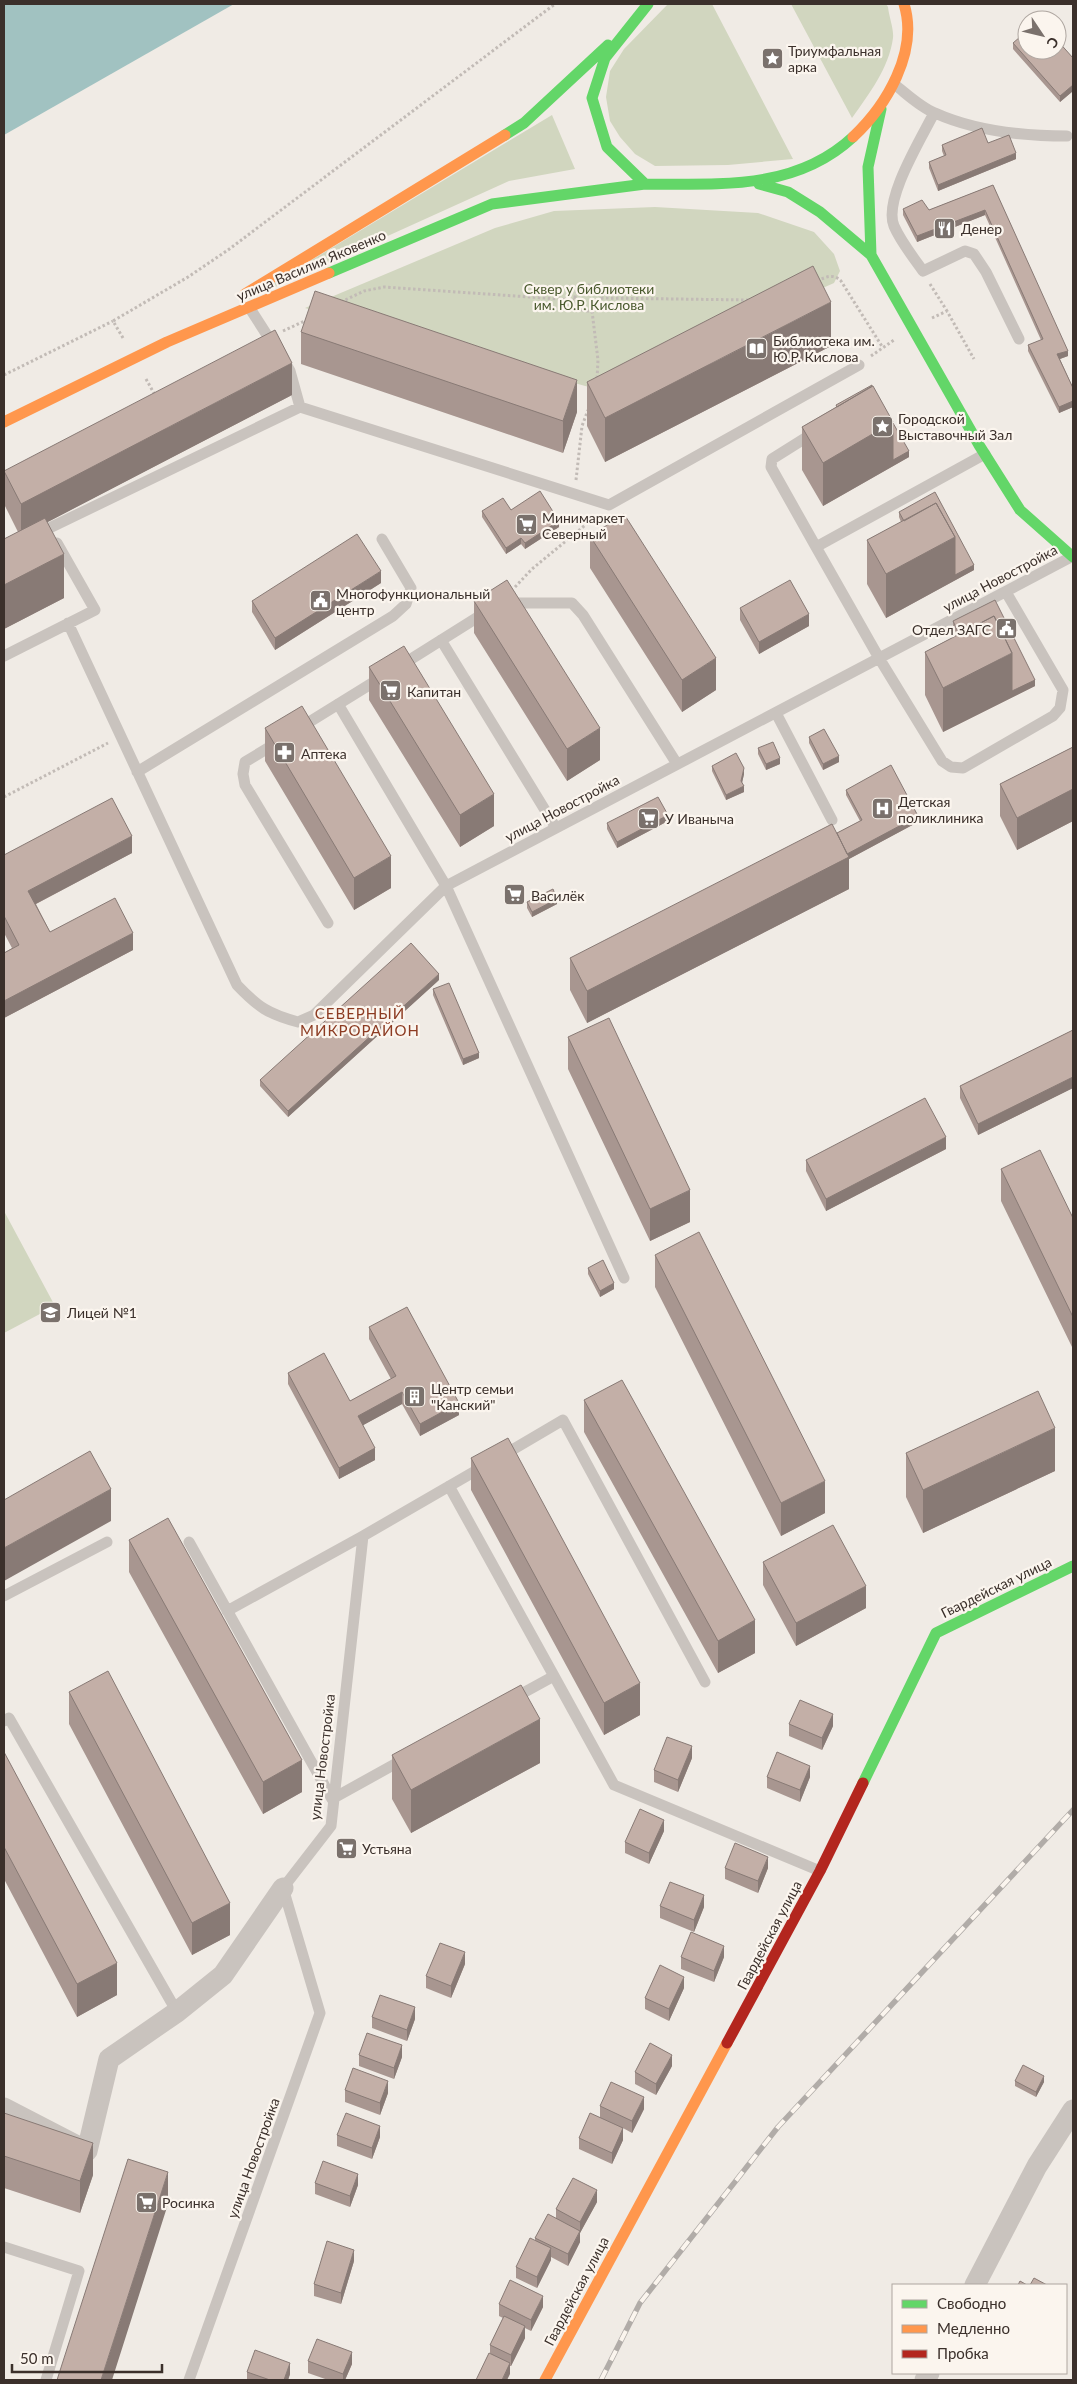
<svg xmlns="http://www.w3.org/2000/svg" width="1077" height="2384" font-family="Lato,sans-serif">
<rect width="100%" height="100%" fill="#f0ebe5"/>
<path fill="#d1d6bf" d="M668,4H712L793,159L728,165L655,166L635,154L620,137L610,121L606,97L610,71L624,49Z
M791,4H886L888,7C889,17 894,29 893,38C889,68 869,94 852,118Z
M552,115L575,169L509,181L242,302Z
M655,207L758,213L814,232L834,254L840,271L834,283L596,389L305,308L495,228L554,211Z
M4,1211L55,1306L4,1333Z"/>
<path fill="#a1c2c1" d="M4,4H234L4,135Z"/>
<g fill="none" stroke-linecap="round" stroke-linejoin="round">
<path stroke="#c2bbb6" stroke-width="3" stroke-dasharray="2.5 2.5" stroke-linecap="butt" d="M817,281C826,277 833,273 841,281L883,348
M930,284L947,311
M575 298a13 13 0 1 1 26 0a13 13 0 1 1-26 0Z
M601,298L750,300
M341,302L364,291L384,287L574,300
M592,311L598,360L597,380
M932,318L947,311L974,359
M283,331L309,319
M123,338L113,321L188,277L228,250L555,4
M871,356L894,340
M4,375L113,321
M146,379L155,395
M576,480L582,426L588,410
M515,587L532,569L595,517
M4,797L108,743"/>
<path stroke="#c9c3be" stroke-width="11" d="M894,84C907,94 920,107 935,113C975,131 1024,136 1067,136
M934,113C921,139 883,200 894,226C901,242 913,257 923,271L965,251L974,254L986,272L1019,339
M249,307L274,346
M286,364L290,371L300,407
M815,432L772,459L771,467L816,547
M985,454L816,547L879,658L942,761L951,767L963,768L1053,716L1060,708L1063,690L1006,592
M37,534L300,407L609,505L859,365
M507,603H572L583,615L677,764
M68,623L237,985C258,1007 268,1014 298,1022L314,1015L446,886L338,704
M441,640L556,828
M4,656L95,610L57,543
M400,666L486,612
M776,713L832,820
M298,729L382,677
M278,742L245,762L243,774L245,785L328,923
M137,772L393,616L406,604L411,588L382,539
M624,1278L446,886L1073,556
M500,1457L563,1420L705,1682
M449,1486L554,1676
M189,1542L332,1799L404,1759
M4,1596L107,1542
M227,1611L363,1536
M512,1699L554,1676L614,1785L820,1871
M4,1721L9,1718L177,2012
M4,2247L79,2271L46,2380
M189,2380L320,2013L283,1888L331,1826L363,1536L484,1466"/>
<path stroke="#c9c3be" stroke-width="21" d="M4,2108L87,2151L109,2059L177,2012L223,1975L283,1888
M975,2285L1037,2166L1073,2110
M925,2380L929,2373"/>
<path stroke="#63d668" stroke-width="11" d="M648,4L605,58L592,98L607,147L645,184C718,184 795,191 853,137
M505,135L524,123L608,45
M759,184L788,192L820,212L871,255L979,445L1020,510L1073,557
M871,255L868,167L881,109
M329,273L492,204L645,184
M863,1783L936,1633L1073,1566"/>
<path stroke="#ff974d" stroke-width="11" d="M853,137C886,106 919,52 904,4
M245,294L505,135
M4,422L167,342L329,273
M545,2380L727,2043"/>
<path stroke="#b3261e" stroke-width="11" d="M727,2043L820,1871L863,1783"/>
<defs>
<path id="rail" d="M601,2380L640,2303L778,2127L1073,1810"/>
</defs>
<use href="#rail" stroke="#b1aca8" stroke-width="5.5"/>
<use href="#rail" stroke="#fbf5ee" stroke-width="4" stroke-dasharray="11" stroke-linecap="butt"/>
</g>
<path fill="#a89690" d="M1013,43L1073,58V91L1060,102L1013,49Z
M988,143L1016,159L938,191L929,168V162L944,156L942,151V145Z
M993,185L1068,356L1060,359L1073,388V407L1059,413L1028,351V345L1041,340L985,215L917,242L903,215V209L929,210Z
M301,332L577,412L563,453L301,364Z
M831,346L605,462L587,426V382Z
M292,395L47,522L64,598L4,629V539L18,532L4,504V471Z
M836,405L893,423L909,457L823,506L802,470V427L836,407Z
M511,510L559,527L525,549L521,544L506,554L482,517V511Z
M899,512L974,570L886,618L867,584V540L901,522L899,517Z
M590,536L716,690L682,712L590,568Z
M381,583L275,650L252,612V601Z
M474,601L600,760L567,781L474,633Z
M740,608L809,626L759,654L740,620Z
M953,621L1035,686L943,732L925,695V652L957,635L953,626Z
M369,667L494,826L460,847L369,700Z
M265,728L391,888L354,910L265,761Z
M809,737L839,762L823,770L809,743Z
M1073,747V821L1017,850L1000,816V784Z
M758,748L780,764L766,770L758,754Z
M712,766L744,774L742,783L744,792L726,800L712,771Z
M846,790L918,822L849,859V889L587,1023L570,990V958L837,833L860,821L846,795Z
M668,821L617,848L607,829V823Z
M132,853L36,904L50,932L133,950L4,1018V953L12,948L4,933V855Z
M527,902L557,904L532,917L527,908Z
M439,980L288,1117L260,1086V1080Z
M433,989L479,1058L463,1065L433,995Z
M1073,1030V1088L978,1135L960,1098V1086Z
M568,1037L690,1222L650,1241L568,1069Z
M946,1149L826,1211L806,1171V1160Z
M1001,1169L1073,1218V1349L1001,1201Z
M655,1255L825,1513L781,1536L655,1287Z
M588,1268L614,1289L600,1297L588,1274Z
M369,1327L459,1415L420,1436L402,1404L363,1425L375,1460L339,1479L288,1384V1373L350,1401L391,1379L369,1339Z
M584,1400L755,1653L718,1673L584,1432Z
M906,1453L1055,1471L923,1533L906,1497Z
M471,1458L640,1715L604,1735L471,1490Z
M129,1540L302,1792L263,1814L129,1572Z
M763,1562L866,1608L796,1646L763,1585Z
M69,1692L230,1935L192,1955L69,1724Z
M789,1724L833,1726L822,1750L789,1736Z
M4,1752L117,1995L77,2017L4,1879Z
M392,1755L540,1763L411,1833L392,1799Z
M692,1758L678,1792L654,1782V1770Z
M767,1777H810L800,1802L767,1788Z
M664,1831L649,1864L625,1853V1842Z
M725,1868H768L758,1893L725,1879Z
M660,1906L704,1907L694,1932L660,1918Z
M681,1957H724L714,1982L681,1969Z
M465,1964L451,1998L426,1988V1976Z
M684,1988L669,2021L645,2009V1998Z
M372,2017L415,2019L407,2041L372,2028Z
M359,2055L402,2057L394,2079L359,2066Z
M672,2066L656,2095L635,2084V2072Z
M1015,2081L1044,2082L1036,2097L1015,2086Z
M345,2090L388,2093L380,2115L345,2102Z
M600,2106L644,2109L632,2133L623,2128V2140L612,2164L579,2149V2138L600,2117Z
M4,2113L93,2175L80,2213L4,2188Z
M337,2135L380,2137L372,2159L337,2146Z
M315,2183L358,2185L350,2207L315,2194Z
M597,2202L580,2233V2242L568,2266L551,2257V2260L537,2288L516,2278V2267L535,2241V2238L556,2218V2209Z
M354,2261L341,2304L314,2296V2284Z
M499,2304L543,2307L531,2331L525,2328V2338L511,2366H510V2374L490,2353V2345L503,2318L499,2316Z
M308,2361L352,2364L345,2380H328L308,2373Z
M247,2372L290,2374L288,2380H247Z"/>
<path fill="#887a75" d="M1073,85V91L1060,102V96Z
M1016,153V159L938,191V185Z
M985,210V215L917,242V236Z
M831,302V346L605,462V418Z
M1068,351V356L1057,360V354Z
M292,363V395L21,536V504Z
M577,380V412L563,453V421Z
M1073,401V407L1059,413V407Z
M893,422V460L909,451V457L823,506V463Z
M559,521V527L525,549V543Z
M955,537L974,565V570L886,618V574Z
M521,538V544L506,554V548Z
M64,554V598L4,629V585Z
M381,571V583L275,650V638Z
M809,614V626L759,654V642Z
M1012,653L1035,680V686L943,732V688Z
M716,658V690L682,712V680Z
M600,728V760L567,781V749Z
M839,756V762L823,770V764Z
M780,758V764L766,770V764Z
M744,768V774L741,787V781Z
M744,786V792L726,800V795Z
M1073,789V821L1017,850V818Z
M494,794V826L460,847V815Z
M668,815V821L617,848V842Z
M918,816V822L849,859V889L587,1023V991Z
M132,836V853L28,908V891Z
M391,856V888L354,910V878Z
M557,899V904L532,917V912Z
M133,933V950L4,1018V1001Z
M439,974V980L288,1117V1111Z
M479,1053V1058L463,1065V1059Z
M1073,1077V1088L978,1135V1124Z
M946,1137V1149L826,1211V1199Z
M690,1190V1222L650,1241V1209Z
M614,1283V1289L600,1297V1291Z
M402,1392V1404L358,1428V1416Z
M459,1403V1415L420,1436V1424Z
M1055,1428V1471L923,1533V1490Z
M375,1448V1460L339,1479V1468Z
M825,1481V1513L781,1536V1503Z
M111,1489V1521L4,1581V1548Z
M866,1586V1608L796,1646V1623Z
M755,1620V1653L718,1673V1641Z
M640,1683V1715L604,1735V1703Z
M833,1714V1726L822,1750V1738Z
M540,1719V1763L411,1833V1790Z
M692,1746V1758L678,1792V1780Z
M302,1760V1792L263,1814V1782Z
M810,1766V1777L800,1802V1790Z
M664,1820V1831L649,1864V1853Z
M768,1857V1868L758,1893V1881Z
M704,1895V1907L694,1932V1920Z
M230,1903V1935L192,1955V1923Z
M724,1946V1957L714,1982V1971Z
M465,1952V1964L451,1998V1986Z
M117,1963V1995L77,2017V1984Z
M684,1977V1988L669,2021V2009Z
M415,2007V2019L407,2041V2030Z
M402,2045V2057L394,2079V2068Z
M672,2055V2066L656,2095V2084Z
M1044,2076V2082L1036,2097V2092Z
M388,2081V2093L380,2115V2103Z
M644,2097V2109L632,2133V2121Z
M380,2126V2137L372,2159V2148Z
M623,2128V2140L612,2164V2153Z
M93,2143V2175L80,2213V2181Z
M168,2172V2204L112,2380H101Z
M358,2174V2185L350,2207V2196Z
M597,2190V2202L580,2233V2242L568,2266V2254L580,2232V2222Z
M551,2248V2260L537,2288V2277Z
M354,2250V2261L341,2304V2293Z
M543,2296V2307L531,2331V2320Z
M525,2326V2338L511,2366V2355Z
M352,2352V2364L345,2380H343V2374Z
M290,2363V2374L288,2380H284Z
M510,2363V2374L507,2380H502Z"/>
<path fill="#c3afa7" stroke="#887a75" d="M1027,31V50H1057V40L1073,58V85L1060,96L1013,43Z
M982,128L988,143L1009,135L1016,153L938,185L929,162L946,155L942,145Z
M993,185L1068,351L1057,354L1073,388V401L1059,407L1028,345L1043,339L985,210L917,236L903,209L922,200L929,210Z
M813,266L831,302L605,418L587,382Z
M315,291L577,380L563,421L301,332Z
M275,330L292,363L21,504L4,471Z
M872,385V386L837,407L836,405Z
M873,386L893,422L823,463L802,427Z
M893,423L909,451L893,460Z
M540,491L559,521L525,543L521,538L506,548L482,511L503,498L511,510Z
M935,492L974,565L955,575V537L936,503L904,521L899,512Z
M936,503L955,537L886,574L867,540Z
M624,514L716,658L682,680L590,536Z
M45,518L64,554L4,585V539Z
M357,534L381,571L275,638L252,601Z
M507,580L600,728L567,749L474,601Z
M790,580L809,614L759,642L740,608Z
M995,600L1035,680L1012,691V653L994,616L959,634L953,621Z
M994,616L1012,653L943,688L925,652Z
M404,646L494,794L460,815L369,667Z
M302,706L391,856L354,878L265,728Z
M824,729L839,756L823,764L809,737Z
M773,742L780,758L766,764L758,748Z
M1073,747V789L1017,818L1000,784Z
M736,753L744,768L741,781L744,786L726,795L712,766Z
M891,765L918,816L847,854L837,833L862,820L846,790Z
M658,797L668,815L617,842L607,823Z
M112,798L132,836L28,891L50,932L115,898L133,933L4,1001V953L19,945L4,916V855Z
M832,824L849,857L587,991L570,958Z
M553,889L557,899L532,912L527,902Z
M411,943L439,974L288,1111L260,1080Z
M449,983L479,1053L463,1059L433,989Z
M609,1018L690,1190L650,1209L568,1037Z
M1073,1030V1077L978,1124L960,1086Z
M925,1098L946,1137L826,1199L806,1160Z
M1040,1150L1073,1218V1317L1001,1169Z
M699,1232L825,1481L781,1503L655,1255Z
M603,1260L614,1283L600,1291L588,1268Z
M407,1307L459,1403L420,1424L402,1392L358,1416L375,1448L339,1468L288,1373L324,1353L350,1401L396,1376L369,1327Z
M622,1380L755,1620L718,1641L584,1400Z
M1038,1391L1055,1428L923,1490L906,1453Z
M508,1438L640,1683L604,1703L471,1458Z
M90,1451L111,1489L4,1548V1500Z
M168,1518L302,1760L263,1782L129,1540Z
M833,1525L866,1586L796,1623L763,1562Z
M108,1671L230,1903L192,1923L69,1692Z
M521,1685L540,1719L411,1790L392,1755Z
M800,1700L833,1714L822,1738L789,1724Z
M667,1737L692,1746L678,1780L654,1770Z
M4,1752L117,1963L77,1984L4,1847Z
M777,1752L810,1766L800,1790L767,1777Z
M640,1809L664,1820L649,1853L625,1842Z
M735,1843L768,1857L758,1881L725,1868Z
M670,1882L704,1895L694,1920L660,1906Z
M691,1932L724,1946L714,1971L681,1957Z
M440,1943L465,1952L451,1986L426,1976Z
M660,1965L684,1977L669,2009L645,1998Z
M380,1995L415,2007L407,2030L372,2017Z
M367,2033L402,2045L394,2068L359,2055Z
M650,2043L672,2055L656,2084L635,2072Z
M1023,2065L1044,2076L1036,2092L1015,2081Z
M353,2068L388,2081L380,2103L345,2090Z
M611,2082L644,2097L632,2121L600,2106Z
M4,2113L93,2143L80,2181L4,2156Z
M346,2113L380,2126L372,2148L337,2135Z
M590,2113L623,2128L612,2153L579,2138Z
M128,2159L168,2172L101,2380H57Z
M323,2161L358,2174L350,2196L315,2183Z
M573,2178L597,2190L580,2222L556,2209Z
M548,2214L580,2231L568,2254L535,2238Z
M530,2238L551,2248L537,2277L516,2267Z
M327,2241L354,2250L341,2293L314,2284Z
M1034,2278L1047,2285H1030Z
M510,2280L543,2296L531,2320L499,2304Z
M1020,2281L1027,2285H1018Z
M504,2316L525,2326L511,2355L490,2345Z
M317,2339L352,2352L343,2374L308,2361Z
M255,2350L290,2363L284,2380H270L247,2372Z
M489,2353L510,2363L502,2380H476Z"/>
<defs>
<symbol id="sight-square" viewBox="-11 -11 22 22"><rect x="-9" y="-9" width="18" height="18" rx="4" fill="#7a716c" stroke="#fbf5ee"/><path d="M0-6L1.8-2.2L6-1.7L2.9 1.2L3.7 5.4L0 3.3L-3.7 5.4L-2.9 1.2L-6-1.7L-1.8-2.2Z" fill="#fff"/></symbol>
<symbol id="restaurant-square" viewBox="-11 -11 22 22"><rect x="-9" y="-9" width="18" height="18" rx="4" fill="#7a716c" stroke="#fbf5ee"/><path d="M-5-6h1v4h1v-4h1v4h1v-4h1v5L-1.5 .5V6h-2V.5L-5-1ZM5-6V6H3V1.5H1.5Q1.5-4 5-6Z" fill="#fff"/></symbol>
<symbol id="library-square" viewBox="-11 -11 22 22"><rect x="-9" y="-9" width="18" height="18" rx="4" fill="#7a716c" stroke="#fbf5ee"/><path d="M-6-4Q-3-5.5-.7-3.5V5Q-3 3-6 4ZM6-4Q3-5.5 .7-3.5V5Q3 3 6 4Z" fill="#fff"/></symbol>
<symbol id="supermarket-square" viewBox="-11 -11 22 22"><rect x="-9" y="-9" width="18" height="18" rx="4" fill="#7a716c" stroke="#fbf5ee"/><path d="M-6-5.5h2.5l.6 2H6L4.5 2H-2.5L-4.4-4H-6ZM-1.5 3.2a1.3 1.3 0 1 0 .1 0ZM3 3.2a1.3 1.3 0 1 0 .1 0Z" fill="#fff"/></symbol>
<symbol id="civic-square" viewBox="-11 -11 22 22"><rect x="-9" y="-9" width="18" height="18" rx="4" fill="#7a716c" stroke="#fbf5ee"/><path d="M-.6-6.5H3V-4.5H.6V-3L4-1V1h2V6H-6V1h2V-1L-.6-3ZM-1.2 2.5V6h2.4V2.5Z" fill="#fff"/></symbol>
<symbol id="pharmacy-square" viewBox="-11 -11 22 22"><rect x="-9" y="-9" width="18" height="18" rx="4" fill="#7a716c" stroke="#fbf5ee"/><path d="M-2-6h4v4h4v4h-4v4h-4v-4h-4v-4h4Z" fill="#fff"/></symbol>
<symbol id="hospital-square" viewBox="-11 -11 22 22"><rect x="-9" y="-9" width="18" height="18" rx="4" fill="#7a716c" stroke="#fbf5ee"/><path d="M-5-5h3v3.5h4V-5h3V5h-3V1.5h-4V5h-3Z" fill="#fff"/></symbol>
<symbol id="school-square" viewBox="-11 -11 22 22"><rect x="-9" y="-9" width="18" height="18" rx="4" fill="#7a716c" stroke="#fbf5ee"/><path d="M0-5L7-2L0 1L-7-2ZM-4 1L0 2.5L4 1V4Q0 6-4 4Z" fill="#fff"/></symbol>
<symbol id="building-square" viewBox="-11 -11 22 22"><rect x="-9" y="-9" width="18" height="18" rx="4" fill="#7a716c" stroke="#fbf5ee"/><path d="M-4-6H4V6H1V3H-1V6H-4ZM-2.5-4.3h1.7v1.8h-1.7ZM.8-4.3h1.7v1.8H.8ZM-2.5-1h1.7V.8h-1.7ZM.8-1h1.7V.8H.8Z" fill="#fff"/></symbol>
</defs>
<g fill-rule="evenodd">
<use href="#sight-square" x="760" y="46" width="25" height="25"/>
<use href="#restaurant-square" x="932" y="216" width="25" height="25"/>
<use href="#library-square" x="744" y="336" width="25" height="25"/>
<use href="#sight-square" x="870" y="414" width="25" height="25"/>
<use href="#supermarket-square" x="514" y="512" width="25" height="25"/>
<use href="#civic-square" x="308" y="588" width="25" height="25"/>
<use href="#civic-square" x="994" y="616" width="25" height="25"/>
<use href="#supermarket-square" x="378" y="678" width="25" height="25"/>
<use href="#pharmacy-square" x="272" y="740" width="25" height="25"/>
<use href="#hospital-square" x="870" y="796" width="25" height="25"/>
<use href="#supermarket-square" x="636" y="806" width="25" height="25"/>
<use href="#supermarket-square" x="502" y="882" width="25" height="25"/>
<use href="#school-square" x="38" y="1300" width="25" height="25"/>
<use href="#building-square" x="402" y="1384" width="25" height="25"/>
<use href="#supermarket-square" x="334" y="1836" width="25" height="25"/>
<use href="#supermarket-square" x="134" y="2190" width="25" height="25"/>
</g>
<g text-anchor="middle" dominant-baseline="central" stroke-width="4.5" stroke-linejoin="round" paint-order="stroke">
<g font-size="14" fill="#3b302b" stroke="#fbf5ee" text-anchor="start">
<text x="788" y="50">Триумфальная<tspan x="788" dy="16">арка</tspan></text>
<text x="961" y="228">Денер</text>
<text x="773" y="340">Библиотека им.<tspan x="773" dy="16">Ю.Р. Кислова</tspan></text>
<text x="898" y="418">Городской<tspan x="898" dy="16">Выставочный Зал</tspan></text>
<text x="542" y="517">Минимаркет<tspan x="542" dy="16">Северный</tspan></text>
<text x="336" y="593">Многофункциональный<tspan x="336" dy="16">центр</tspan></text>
<text x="991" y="629" text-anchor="end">Отдел ЗАГС</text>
<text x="407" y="691">Капитан</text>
<text x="301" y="753">Аптека</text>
<text x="898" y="801">Детская<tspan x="898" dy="16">поликлиника</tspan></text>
<text x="665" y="818">У Иваныча</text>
<text x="531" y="895">Василёк</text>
<text x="67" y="1312">Лицей №1</text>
<text x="431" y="1388">Центр семьи<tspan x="431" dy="16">"Канский"</tspan></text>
<text x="362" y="1848">Устьяна</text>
<text x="162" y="2202">Росинка</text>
</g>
<g font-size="14" fill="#3b302b" stroke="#fbf5ee">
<text transform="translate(311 265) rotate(-23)">улица Василия Яковенко</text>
<text transform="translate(1000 578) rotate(-28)">улица Новостройка</text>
<text transform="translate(562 808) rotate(-28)">улица Новостройка</text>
<text transform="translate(996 1587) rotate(-26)">Гвардейская улица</text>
<text transform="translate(322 1757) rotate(-83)">улица Новостройка</text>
<text transform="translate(769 1935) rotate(-62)">Гвардейская улица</text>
<text transform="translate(253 2158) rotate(-70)">улица Новостройка</text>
<text transform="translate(576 2291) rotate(-62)">Гвардейская улица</text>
</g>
<g font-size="14" fill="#4a5a2e" stroke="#fbf5ee">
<text x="589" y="288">Сквер у библиотеки<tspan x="589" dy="16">им. Ю.Р. Кислова</tspan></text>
</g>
<g font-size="15" letter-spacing="1" fill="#8c3b22" stroke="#fbf5ee">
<text x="360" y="1013">СЕВЕРНЫЙ<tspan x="360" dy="17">МИКРОРАЙОН</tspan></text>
</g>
</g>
<rect width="1077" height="2384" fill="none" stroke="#3b302b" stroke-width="10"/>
<rect x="892" y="2284" width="175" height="90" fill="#fbf5ee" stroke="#aea6a0"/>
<rect x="902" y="2300" width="25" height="8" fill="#63d668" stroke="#aea6a0"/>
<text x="937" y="2309" font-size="15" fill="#3b302b">Свободно</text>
<rect x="902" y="2325" width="25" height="8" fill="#ff974d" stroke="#aea6a0"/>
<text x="937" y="2334" font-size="15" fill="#3b302b">Медленно</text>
<rect x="902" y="2350" width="25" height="8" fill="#b3261e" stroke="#aea6a0"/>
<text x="937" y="2359" font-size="15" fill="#3b302b">Пробка</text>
<g transform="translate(1042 35) rotate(125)"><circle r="24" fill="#fbf5ee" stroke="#aea6a0"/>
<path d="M0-4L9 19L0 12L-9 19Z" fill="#7a716c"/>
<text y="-8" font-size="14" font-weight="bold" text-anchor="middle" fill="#3b302b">С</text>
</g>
<path d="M12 2364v8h150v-8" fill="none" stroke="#3b302b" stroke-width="2.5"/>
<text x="20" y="2364" font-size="15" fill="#3b302b" stroke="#fbf5ee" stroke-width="4" paint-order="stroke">50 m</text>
</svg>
